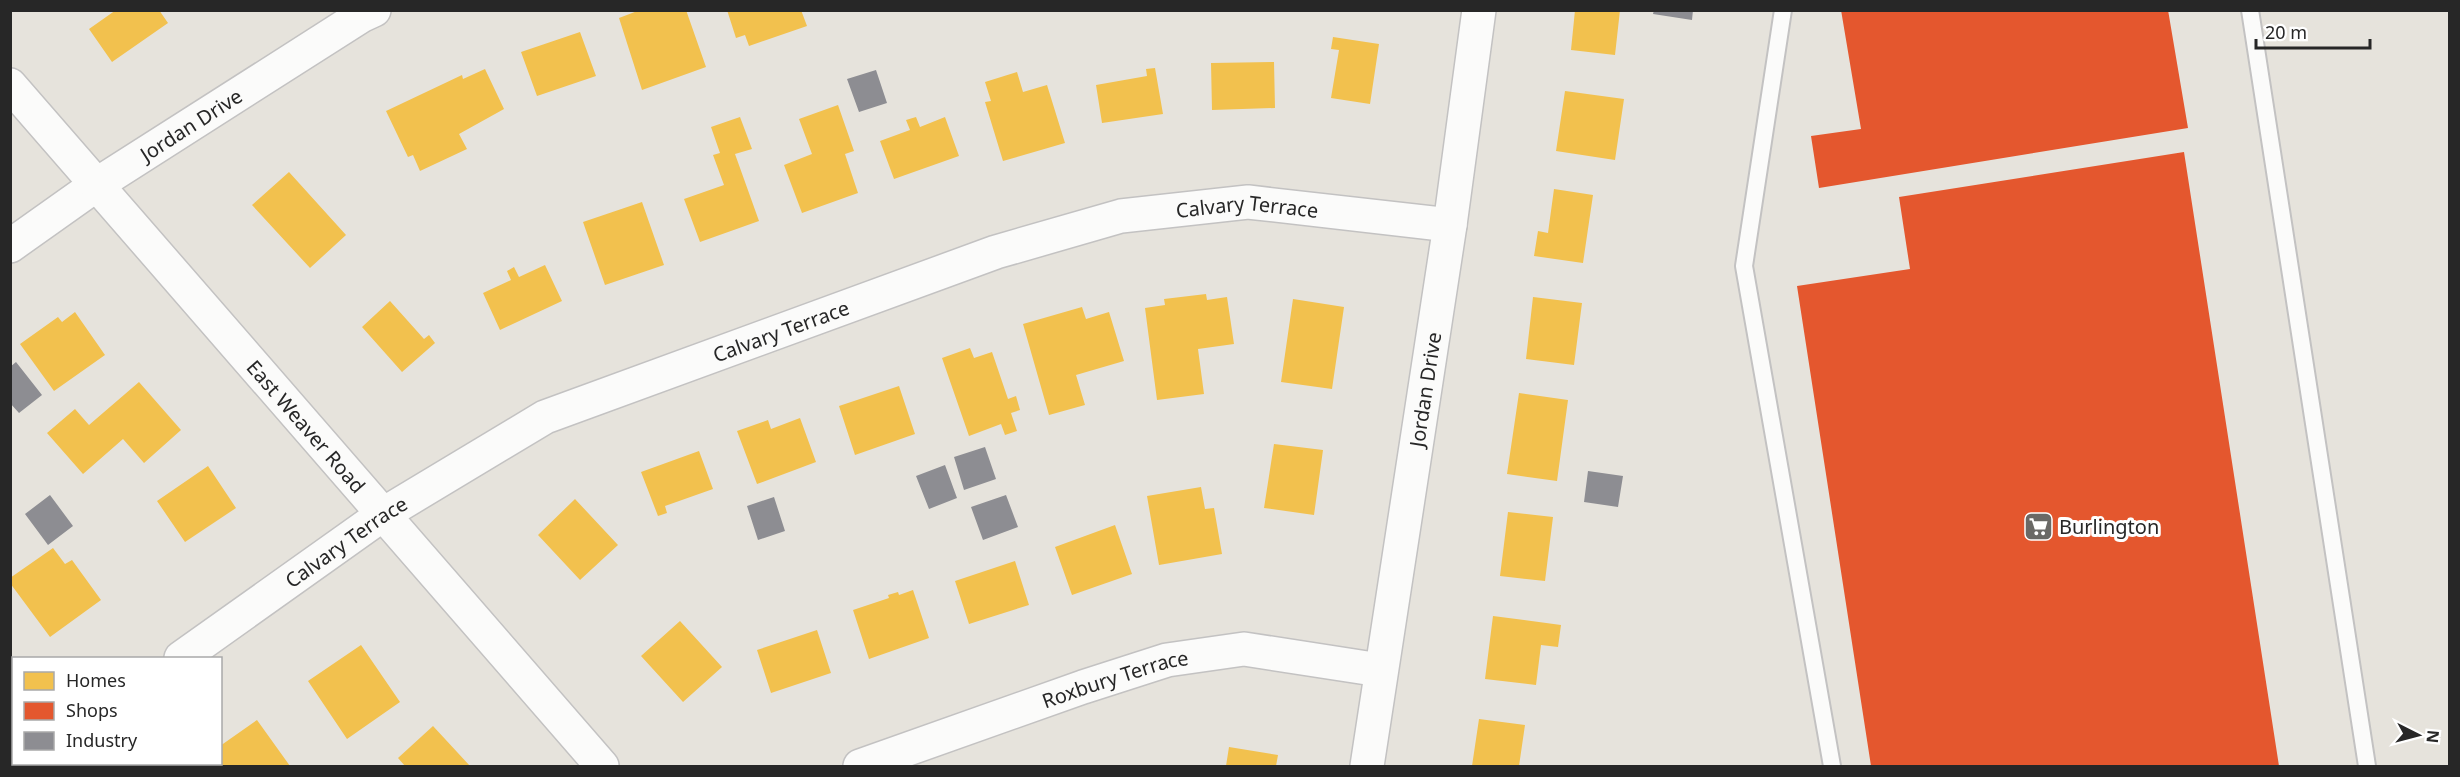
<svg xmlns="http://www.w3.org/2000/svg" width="2460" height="777" font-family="'Noto Sans',sans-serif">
<rect width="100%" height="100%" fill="#e6e3dc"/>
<path fill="#f2c14e" d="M116,10H159L168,23L112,62L89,29Z
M640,10H686L706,67L642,90L619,18Z
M727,10H801L807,26L749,46L745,35L736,38Z
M1575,10H1620L1615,55L1571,50Z
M580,32L596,76L537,96L521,52Z
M1333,37L1379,44L1370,104L1331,98L1339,50L1331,49Z
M1274,62L1275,108L1212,110L1211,63Z
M1155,68L1163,114L1102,123L1096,85L1147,76L1146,69Z
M485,69L504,109L459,134L467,149L420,171L413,155L408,157L386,111L462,75L463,79Z
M1017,72L1023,92L1047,85L1065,143L1003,161L985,102L991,101L985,82Z
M1565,91L1624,99L1615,160L1556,151Z
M838,105L854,151L845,154L858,193L802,213L784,165L812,154L799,119Z
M740,117L752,149L735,154L759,221L700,242L684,199L724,185L713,155L720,153L711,127Z
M916,117L920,127L945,117L959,156L894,179L880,141L910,130L906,120Z
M289,172L346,235L310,268L252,205Z
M1554,189L1593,195L1583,263L1534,256L1538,231L1548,233Z
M642,202L664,265L605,285L583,222Z
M545,265L562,301L500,330L483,293L511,280L507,271L514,267L519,277Z
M1206,294L1207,300L1227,297L1234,344L1198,349L1204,394L1157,400L1145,308L1165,305L1164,299Z
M1533,297L1582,303L1574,365L1526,359Z
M1293,299L1344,307L1332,389L1281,382Z
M390,301L424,339L429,335L435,343L402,372L362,327Z
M1082,307L1086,319L1109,312L1124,361L1076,375L1085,405L1049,415L1023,324Z
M75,312L105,355L54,391L20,344L58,317L62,322Z
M970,348L974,358L992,352L1008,399L1016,396L1020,410L1011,413L1017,431L1005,435L1001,424L969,436L942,358Z
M139,382L181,430L144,463L123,439L83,474L47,433L75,409L89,425Z
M899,386L915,434L855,455L839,406Z
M1519,393L1568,400L1557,481L1507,474Z
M800,418L816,462L757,484L737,431L768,420L771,429Z
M1274,444L1323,450L1314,515L1264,508Z
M699,451L713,489L665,506L667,513L658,516L641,472Z
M208,466L236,508L185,542L157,501Z
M1201,487L1205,509L1214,508L1222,554L1159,565L1147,496Z
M575,499L618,545L580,580L538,535Z
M1508,512L1553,517L1545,581L1500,576Z
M1115,525L1132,574L1072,595L1055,547Z
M53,548L65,564L72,560L101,600L50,637L10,583V578Z
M1015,561L1029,605L969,624L955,581Z
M913,590L929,638L869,659L853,610L889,598L888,595L898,592L899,595Z
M1493,616L1561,625L1558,647L1541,645L1536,685L1485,679Z
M680,621L722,667L683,702L641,656Z
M817,630L831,673L771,693L757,650Z
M361,645L400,702L347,739L308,681Z
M1479,719L1525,725L1519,766H1472Z
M257,720L290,766H212L210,764H220V746Z
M433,726L470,766H405L398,758Z
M1229,747L1278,755L1276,766H1226Z"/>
<path fill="#e4572e" d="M1841,10H2168L2188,128L1819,188L1811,136L1861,129Z
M2184,152L2279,766H1871L1797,286L1910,269L1899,197Z"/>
<path fill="#8d8d92" d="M1654,10H1693L1692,20L1653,14Z
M876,70L887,103L859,112L847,79Z
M16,362L42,395L19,413L10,403V367Z
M985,447L996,479L964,490L954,457Z
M945,465L957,498L929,509L916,476Z
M1588,471L1623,476L1618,507L1584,502Z
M50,495L73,526L48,545L25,514Z
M1006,495L1018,527L983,540L971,507Z
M774,497L785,531L758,540L747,506Z"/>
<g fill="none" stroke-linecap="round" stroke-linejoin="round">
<defs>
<path id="service" d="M1783,10L1744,266L1832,766
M2250,10L2367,766"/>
<g id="minor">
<path id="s1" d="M10,246L96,185L361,16L374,10"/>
<path id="s2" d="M181,658L382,515L545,417L996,252L1121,216L1248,202L1450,225"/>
<path d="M88,764L90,766"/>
<path d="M27,766L31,764"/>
<path id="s3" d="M860,766L1083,687L1167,660L1244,649L1380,670"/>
<path id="s4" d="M1367,766L1450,225L1479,10"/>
</g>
<g id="tertiary">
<path id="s5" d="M10,85L602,766"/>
</g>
</defs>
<use href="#service" stroke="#c3c2c2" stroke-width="20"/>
<use href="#minor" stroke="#c3c2c2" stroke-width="36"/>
<use href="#tertiary" stroke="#c3c2c2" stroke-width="36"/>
<use href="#service" stroke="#fbfbfa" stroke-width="16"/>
<use href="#minor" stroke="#fbfbfa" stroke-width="33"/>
<use href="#tertiary" stroke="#fbfbfa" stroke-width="33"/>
</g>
<defs>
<symbol id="supermarket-square" viewBox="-11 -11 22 22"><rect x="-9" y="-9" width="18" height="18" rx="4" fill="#6a6966" stroke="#fff"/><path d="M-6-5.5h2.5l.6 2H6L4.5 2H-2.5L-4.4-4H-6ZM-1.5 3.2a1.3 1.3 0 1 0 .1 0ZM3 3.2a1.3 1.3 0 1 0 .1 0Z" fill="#fff"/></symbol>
</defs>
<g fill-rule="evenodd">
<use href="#supermarket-square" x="2022" y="510" width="33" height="33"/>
</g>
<g text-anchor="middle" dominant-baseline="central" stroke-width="6" stroke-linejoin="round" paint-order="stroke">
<g font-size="20" fill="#272727" stroke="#fff">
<text stroke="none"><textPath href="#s1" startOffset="218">Jordan Drive</textPath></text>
<text stroke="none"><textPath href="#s2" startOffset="1174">Calvary Terrace</textPath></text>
<text stroke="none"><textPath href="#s2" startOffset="688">Calvary Terrace</textPath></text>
<text stroke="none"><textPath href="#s4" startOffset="381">Jordan Drive</textPath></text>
<text stroke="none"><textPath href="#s5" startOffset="452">East Weaver Road</textPath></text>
<text stroke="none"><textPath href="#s2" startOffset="202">Calvary Terrace</textPath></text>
<text stroke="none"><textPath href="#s3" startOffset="270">Roxbury Terrace</textPath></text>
</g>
<g font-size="20" fill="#272727" stroke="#fff" text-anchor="start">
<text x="2059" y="526">Burlington</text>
</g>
</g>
<rect width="2460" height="777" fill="none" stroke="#272727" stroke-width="24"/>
<rect x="12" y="657" width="210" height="108" fill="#ffffff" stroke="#a9a9a9" stroke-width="1.5"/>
<rect x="24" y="672" width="30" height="18" fill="#f2c14e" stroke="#a9a9a9" stroke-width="1.5"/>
<text x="66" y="687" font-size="18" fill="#272727">Homes</text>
<rect x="24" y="702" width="30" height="18" fill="#e4572e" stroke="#a9a9a9" stroke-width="1.5"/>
<text x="66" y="717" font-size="18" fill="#272727">Shops</text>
<rect x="24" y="732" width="30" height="18" fill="#8d8d92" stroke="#a9a9a9" stroke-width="1.5"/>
<text x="66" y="747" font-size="18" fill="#272727">Industry</text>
<g transform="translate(2418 735) rotate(96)" stroke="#ffffff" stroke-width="4.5" paint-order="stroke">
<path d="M0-4.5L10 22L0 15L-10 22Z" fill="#272727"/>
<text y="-9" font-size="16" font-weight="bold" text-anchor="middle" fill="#272727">N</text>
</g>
<path d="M2256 39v9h114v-9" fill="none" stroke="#272727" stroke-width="3"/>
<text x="2265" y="39" font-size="18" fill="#272727" stroke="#ffffff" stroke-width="4.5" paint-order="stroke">20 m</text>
</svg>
